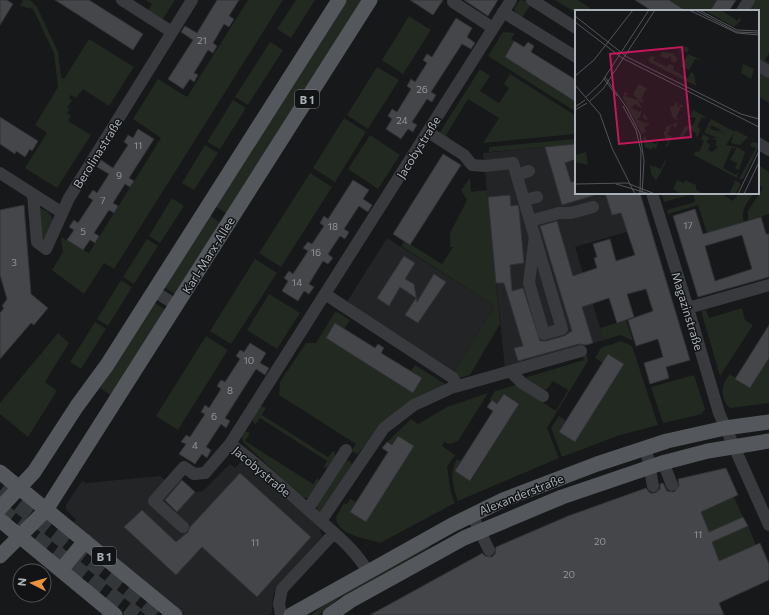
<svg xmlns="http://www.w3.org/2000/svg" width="769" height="615" font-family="Commissioner,sans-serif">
<rect width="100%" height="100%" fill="#171819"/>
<path fill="#232426" d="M576,144V193H640L650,225L575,247L604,340L505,369L483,153Z
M387,238L495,306L452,374L345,305Z
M245,460L251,464L320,529L322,536L276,588L273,596L272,613L268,615H185L74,523L76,519L66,510V505L82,481L86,483L160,476L166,481L180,478L195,492L203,491L230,464L235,468L241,462Z"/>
<path fill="#212921" d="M23,0H30L37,7L58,52L61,77L64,79L89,39L134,67L109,106L83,89L76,98L71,95L69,98L72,100L67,108L70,109L67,113L71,116L68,121L91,135L57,188L25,168L47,133L35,125L58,87L54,53L33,9L20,6Z
M145,0H175L161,22L145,15L152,4Z
M248,0H283L114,269L104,263L84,294L52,270L63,252L61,237L89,253L161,138L133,119L158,79L187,97Z
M296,0H315L291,38L277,29Z
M347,0H363L227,214L215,206Z
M520,0L526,1L531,4L522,18L517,15L514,9Z
M555,0H578L590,8L588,11H576V13Z
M669,0H717L710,11H687Z
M753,0H769V53L765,60L769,63V69L758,63V11H746Z
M409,16L431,30L403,74L382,60Z
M503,32L515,33L511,39L514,41L505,57L576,102V112L488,56Z
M270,42L283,50L248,105L235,97Z
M377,67L399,80L368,129L347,115Z
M480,69L490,76L480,91L499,103L509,88L504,84L510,74L576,116V132L575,134L483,143L499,118L468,99L446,135L450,138L446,139L441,136L440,132Z
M758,69L769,75V103L758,96Z
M233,100L246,108L220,149L207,142Z
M344,118L366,132L335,182L313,168Z
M370,135L400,155L378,189L348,169Z
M576,139V144L489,152V147Z
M205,145L218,153L194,190L182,183Z
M758,165L769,172V214L748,221V211L763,188L758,184Z
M310,173L332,187L281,267L259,253Z
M470,178L471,192L487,190L500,324L470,375L459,378L452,374L495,306L401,246L405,241L442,264L453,247H450V233L467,200L461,190Z
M661,193H720L733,201L739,193H754C747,203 740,210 744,222L707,233L698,205L668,214L667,210L695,202L693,194L664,202Z
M172,198L184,206L160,243L149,236Z
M36,205C40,208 46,210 50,214C56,221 51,241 40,239Z
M209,215L221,223L176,295L164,287Z
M147,239L158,246L134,284L123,277Z
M255,259L277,273L231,344L210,331Z
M121,280L132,287L108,326L97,319Z
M269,294L300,313L277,349L247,330Z
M155,303L166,310L112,396L100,388Z
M742,308L745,320L753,325L720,376L701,311L706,310L709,318Z
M335,312L339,313L350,320L344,329L335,323L326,338L413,393L422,378L411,371L415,365L445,384L415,398L379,428L358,454L351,451L356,444L279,395L280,382L306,343H316Z
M626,320L633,341L621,335L604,340L600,328Z
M95,322L106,329L81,369L70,362Z
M58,333L69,343L45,382L56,390L55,394L28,437L0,414V403Z
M206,336L228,350L178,430L156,416Z
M621,341L632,346L658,425L617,436L562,457L551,428L559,416L566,421L559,432L575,442L624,364L609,354L603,363L595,358L601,348Z
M586,352L588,361L547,428L559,458L458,501C453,488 449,471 457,459L461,461L455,471L471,481L519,404L504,394L497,404L490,399L495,391L516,385L556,411L568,390L553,381L547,389L543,390L524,378L584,360L582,354Z
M769,358V403L730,408C720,398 720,385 730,374L750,388Z
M694,375L705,409L702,414L663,423L651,387Z
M488,393L458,441L450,444L444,442L442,446L455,455L447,467L451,493L455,503L380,543C366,538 337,536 336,517L344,503L347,504L350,499L356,502L350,512L366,522L414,446L398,436L392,445L387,442L411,419L418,424L447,407Z
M260,406L266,408L262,415L328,457L333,451L335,452V456L328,467L323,468L327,461L260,418L255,425L252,419Z
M244,431L250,433L245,441L313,484L318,477L319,482L309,498H303L243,442L242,436Z
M346,460L351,462L352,465L320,513L317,511V504Z
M734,497L743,517L709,532L701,512Z
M748,526L756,545L719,561L712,542Z
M430,544L429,548L338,599L319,615H311L336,595Z"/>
<path fill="#444649" stroke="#313235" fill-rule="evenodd" d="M0,0H7L13,4L0,25Z
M55,0H89L143,34L133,50Z
M217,0H239L229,16L234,19L229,27L224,24L213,43L217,46L213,53L208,50L194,73L198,75L194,82L190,79L183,89L168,79L193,40L181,32L185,26L197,33Z
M410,0H443L433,15Z
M464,0H498L488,16Z
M635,0H669L686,11H652Z
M717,0H736L729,11H710Z
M456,18L472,28L467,37L475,43L471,49L462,44L431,92L436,95L432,102L427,99L412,122L417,125L415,128L413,132L408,129L401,139L386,129L392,119L388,116L392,109L397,112L411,89L407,86L411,79L415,82L427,63L423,60L427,54L432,57Z
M514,41L524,47L528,42L534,46L531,52L576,80V102L505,57Z
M0,117L38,141L32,151L30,149L25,157L16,151L15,154L0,144Z
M138,129L154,139L129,178L134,181L130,187L125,184L113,203L118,206L114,213L109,210L94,233L99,236L95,243L90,240L83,250L67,240L74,230L69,227L74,220L78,223L93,200L88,197L93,190L97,193L109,174L97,167L101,160L113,168L128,145L124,142L128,135L133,138Z
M576,144V159L565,163L571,182L576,181V193H594L595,195L562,205L545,147Z
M443,154L461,165L410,245L393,234Z
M353,180L369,190L363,199L372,205L368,212L359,206L344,229L349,232L345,239L340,236L328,254L333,258L328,264L323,261L309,284L314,287L309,294L304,291L298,301L282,291L288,281L284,278L289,271L293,274L308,251L303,248L308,242L312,244L324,226L320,223L324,216L328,219Z
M605,193H640L690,360L666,367L669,378L650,384L644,363L663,357L658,339L636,346L628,320L653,311L646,289L627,294L634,317L617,323L609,298L582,307L593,343L586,345L579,344L518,361L514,348L523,346L504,283H496L488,197L510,195L511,206L518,205L519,209L524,263L510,265L512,291L523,288L540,341H546L564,336L572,331L540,226L557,221L573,276L597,268L594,258L597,257L593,244L610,239L616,261L635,255L621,213L612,215Z
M24,205L31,294L48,308L34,325L31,323L0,359V313L4,308L2,306L7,299L0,275V210Z
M695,209L703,234L761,217L766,234H769V277L698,297L673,216ZM742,235L752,269L715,281L705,246Z
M404,256L415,263L405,279L414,284L417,302L434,274L446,282L418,323L405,315L416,298L400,287L389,306L377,298Z
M335,323L375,348L378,344L384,348L381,353L422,378L413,393L326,338Z
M769,325V358L750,388L735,379Z
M250,343L266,353L260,363L269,368L265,375L256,369L225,418L230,421L226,428L221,424L206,447L211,450L207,458L202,454L195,464L179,454L186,444L181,442L186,435L190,437L205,414L201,412L205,405L209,408L221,389L217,386L221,380L225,382L240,359L236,356L240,350L244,352Z
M608,354L624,364L575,442L559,432Z
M504,394L519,404L470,481L455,471L493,411L487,407L492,400L497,404Z
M398,436L414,446L366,522L350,512L388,452L382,448L387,442L392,445Z
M726,468L738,495L701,512L709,532L743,517L748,526L712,542L719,561L760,543L769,564V580L719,603L724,615H370L479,555L482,553L485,556L492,557L495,554L496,547L568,516L646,488L650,493H655L660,489V484L663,483L667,491L674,492L679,486L678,479Z
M240,473L311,537L257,597L202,547L176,575L124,527L142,510L176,542L188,532L190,527Z
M182,480L195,492L177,512L165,500Z"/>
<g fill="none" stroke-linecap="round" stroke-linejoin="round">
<path stroke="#343739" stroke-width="15" stroke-dasharray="15 8" stroke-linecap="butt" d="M0,491L158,615
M0,509L137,615"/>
<path stroke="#383a3e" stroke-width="12" d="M122,0L172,32
M532,0L576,28
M453,2L493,28
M742,11L749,0
M503,12L576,57
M758,65L769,72
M428,132L464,155L472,165L485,166L513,163L562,329L544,334L529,283L535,236
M758,143L769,150
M0,173L61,212
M517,175L529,171
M652,193L688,308L719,413L769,525
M33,195L37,242L46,249L69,198L192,0
M524,200L537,197
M530,221L559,213H571L593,207
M154,291L176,305
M325,294L453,378L457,386
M688,308L769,285
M511,372L522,383L543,396
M230,444C260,465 287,491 315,516C334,533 355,549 368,572
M646,448L653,486
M663,462L672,485
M308,509L346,450
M472,515L489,550
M321,521L384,428L414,405L451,388L581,351
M183,527L154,501L184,467L194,474L205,473L230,444L511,0
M281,615L279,604L282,589L334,533"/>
<path stroke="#54585d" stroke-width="15" d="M0,472L175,615
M0,508L34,472L77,406L107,365L339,0
M0,520L115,615
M0,556L46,510L370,0
M61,570L85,541
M291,615L452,525L503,500L597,464L667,441L725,428L769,422
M330,615L350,601L464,538L562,497L662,463L708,451L769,441"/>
</g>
<g text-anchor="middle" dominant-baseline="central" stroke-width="3" stroke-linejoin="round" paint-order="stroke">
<g font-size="10" fill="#90969d">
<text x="202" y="40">21</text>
<text x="422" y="89">26</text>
<text x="402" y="120">24</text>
<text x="138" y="145">11</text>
<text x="119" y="175">9</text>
<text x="103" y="200">7</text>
<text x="688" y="225">17</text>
<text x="333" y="226">18</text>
<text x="83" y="231">5</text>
<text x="316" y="252">16</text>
<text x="14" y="262">3</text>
<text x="297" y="282">14</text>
<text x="249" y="360">10</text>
<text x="230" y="390">8</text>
<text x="214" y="416">6</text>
<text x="195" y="445">4</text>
<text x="698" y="534">11</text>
<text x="600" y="541">20</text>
<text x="255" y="542">11</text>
<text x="569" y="574">20</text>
</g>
<g fill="#121314" stroke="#7c8288" stroke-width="1">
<rect x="295" y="90" width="24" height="18" rx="3"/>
<rect x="92" y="547" width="24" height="18" rx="3"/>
</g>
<g font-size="11" font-weight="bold" fill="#aab1b9">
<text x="307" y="99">B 1</text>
<text x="104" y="556">B 1</text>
</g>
<g font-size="12" fill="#aab1b9" stroke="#121314">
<text transform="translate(418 147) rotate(-58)">Jacobystraße</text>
<text transform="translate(97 153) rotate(-58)">Berolinastraße</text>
<text transform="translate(208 255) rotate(-58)">Karl-Marx-Allee</text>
<text transform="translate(688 311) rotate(73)">Magazinstraße</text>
<text transform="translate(262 471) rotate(40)">Jacobystraße</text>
<text transform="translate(521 494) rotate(-22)">Alexanderstraße</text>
</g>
</g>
<g transform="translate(575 10)">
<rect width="184" height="184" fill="#171819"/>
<path d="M129,0H146L163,11L164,7L166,10L159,17ZM109,36L114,38L112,43L107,40L101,44L98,45L103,48L100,53L96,51V46L92,49L85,46L87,42L101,44ZM113,44L126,50L120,49L114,60L106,56ZM76,46L80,47L78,50L92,57L94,54L99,56L98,60L113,68L116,62L119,64L121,76L76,53L73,50ZM168,54L179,59L176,69L166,63ZM64,74L74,80L71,79L66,90H69L67,93L58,84ZM50,82L53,84L50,86L63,90L67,99L60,94L56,98L65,102L67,99L65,107L68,108L69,103L73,110L65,107L62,109L72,114L73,111L74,115L69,117L71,122L67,124L48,88ZM97,90L104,94L101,96L104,97L106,94L109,97H106L101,107L103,109L101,110L97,106L98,111L95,96H99L101,93ZM118,100L131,107L129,109L127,107L122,117L125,118L124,124L122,127L120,126L122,124L113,119L106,129L104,128L110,116L118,115L121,108L115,107ZM136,109L160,122L151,135L161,137L159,139L157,137L148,158L161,165L163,162L162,168L119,145L120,141L124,142L129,131L126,129L128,124L135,128L131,131L135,135L133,140L137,142L143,137L140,135L142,131L137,128H144L129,123L132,117L148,124L149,121L147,124L141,120L148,121L136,115V118L132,116ZM102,112L101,118L97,114L92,125L97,126L92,137L90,136L93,133L88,122L91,121L90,117L92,120L91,117ZM160,120L173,127L165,135L156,133ZM71,126V129L80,134L83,132L81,139L78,137L76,140L70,137L68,127ZM177,132L184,133V136L168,169H164L181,138L175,136ZM162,137L170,142L164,160L160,158L162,153L155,150ZM11,142L13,155L0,152V145ZM91,148L90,154L81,171L76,163L75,155L80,157L81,154V157L86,159ZM158,169L166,174L160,184H154L160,172ZM102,170L109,173L110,170L121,175V179L128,184H106L98,179Z" fill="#212921"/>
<path fill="none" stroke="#525559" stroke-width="1" d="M114,0L162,23L184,25M120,0L162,22L184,23M124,0L162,20L184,21M0,6L52,47L166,104L184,109M0,12L47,48L184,117M0,66L19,50L58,0M30,67L52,98L65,124L69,151L67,184M29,69L42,86M0,75L25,104L37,138L60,184M11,87L26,73L74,0M15,91L28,79L80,0M48,96L61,120L66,141L65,184M0,97L10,90M0,100L12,93M1,174L52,173L80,184M41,174L75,184M163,184L184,141M169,184L184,152"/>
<path fill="#c2185b" fill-opacity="0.15" stroke="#c2185b" stroke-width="2" d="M107,37L116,127L44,134L35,44Z"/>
<rect width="184" height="184" fill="none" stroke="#aab1b9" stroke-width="2"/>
</g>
<g transform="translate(32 583) rotate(276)"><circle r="19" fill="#121314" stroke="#4f5256"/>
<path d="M0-3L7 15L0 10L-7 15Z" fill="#ec923d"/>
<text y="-6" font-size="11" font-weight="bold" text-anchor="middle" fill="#aab1b9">N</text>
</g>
</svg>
